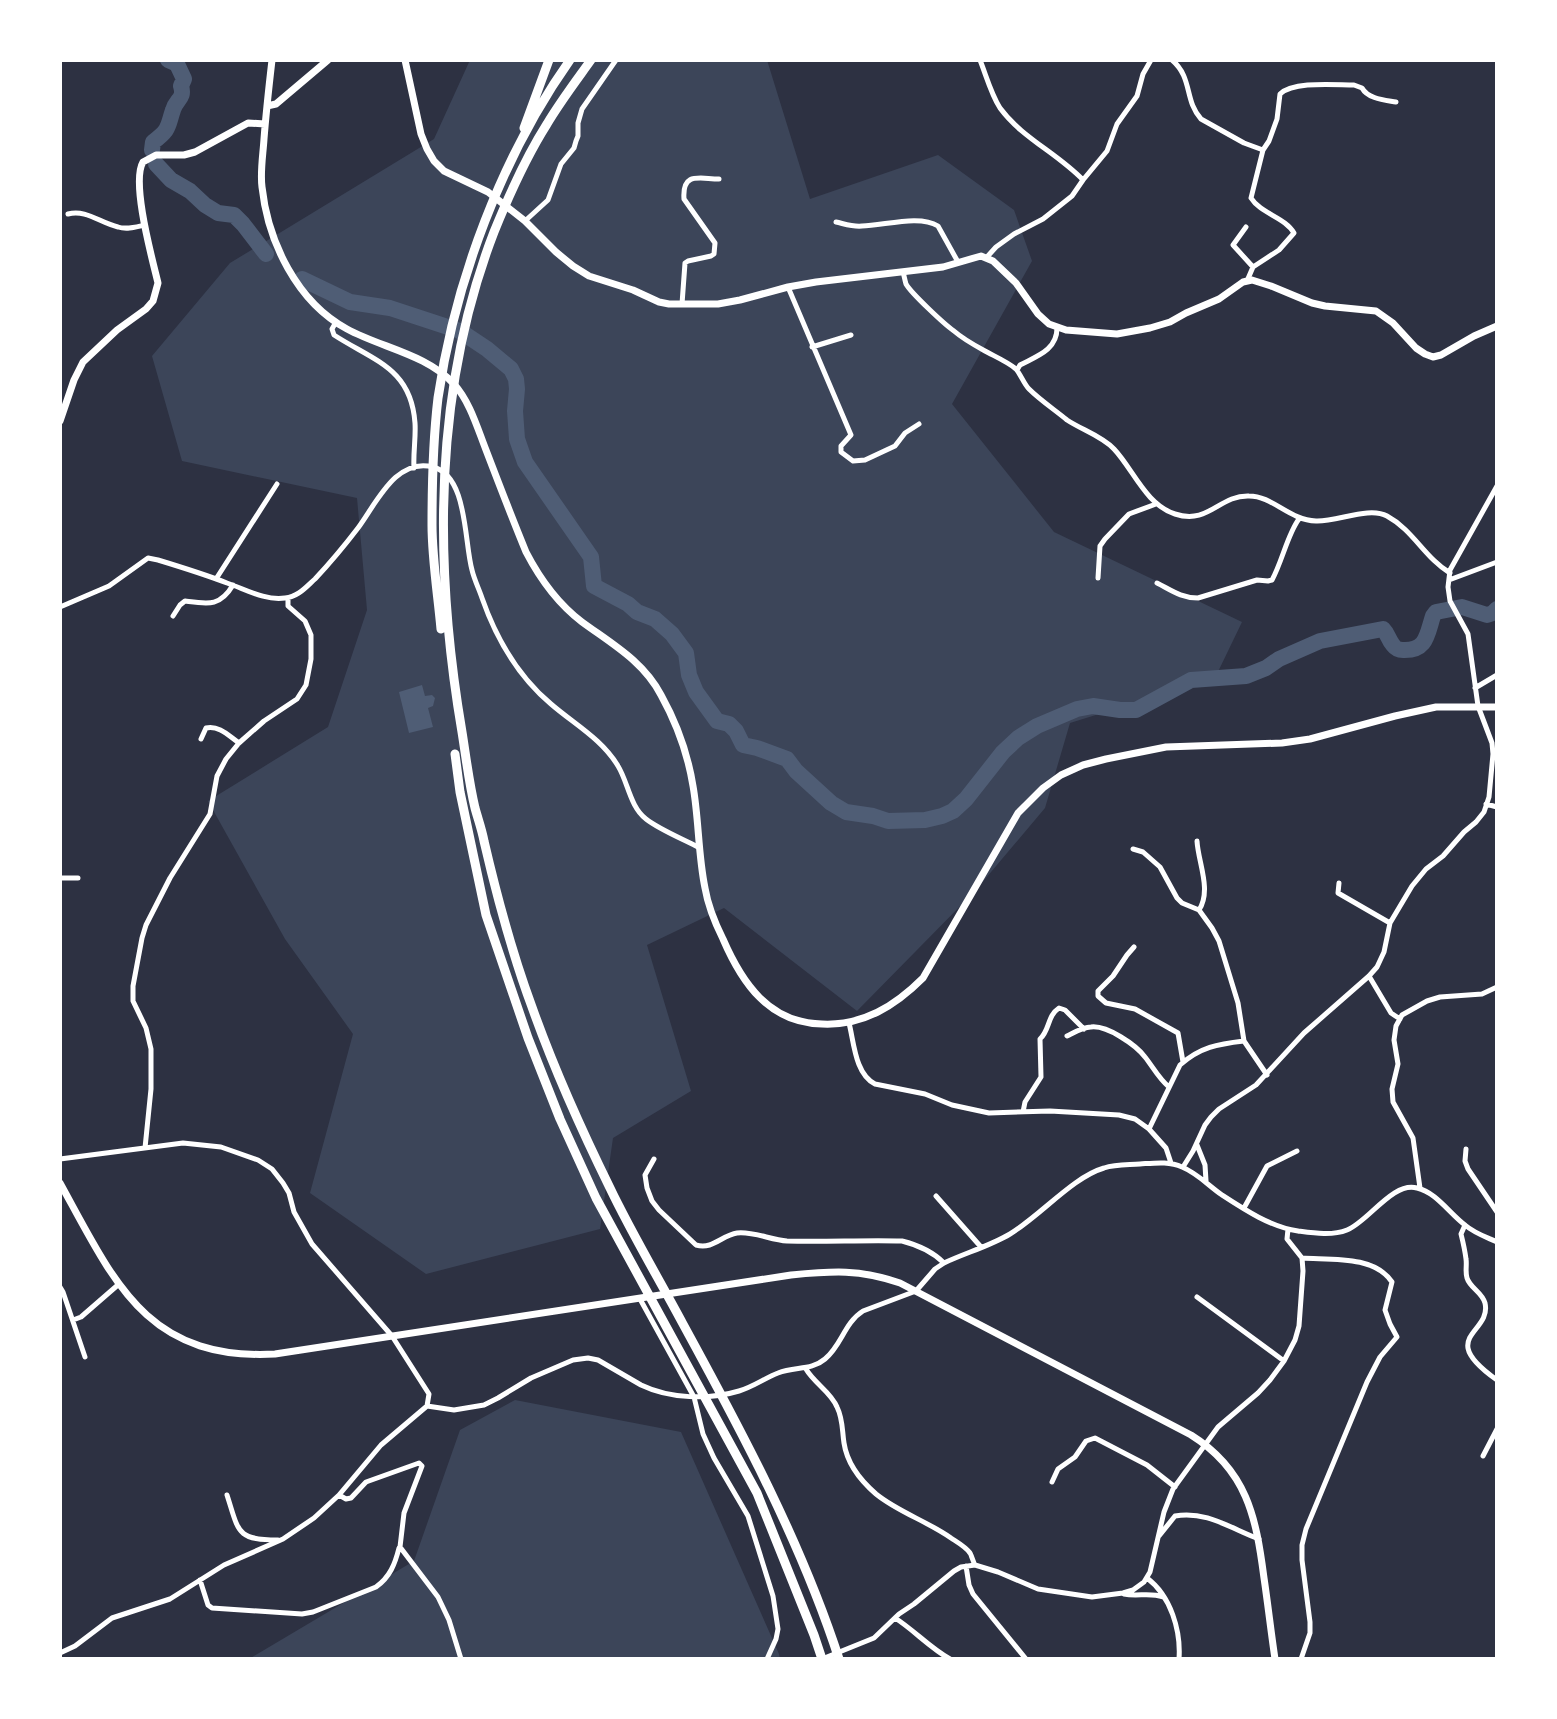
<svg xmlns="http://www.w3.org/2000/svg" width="1557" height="1719" font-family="'Titillium Web',sans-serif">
<rect width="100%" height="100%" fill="#2d3142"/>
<path fill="#3c4559" d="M470,60H767L810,199L938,155L1014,210L1032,261L952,404L1054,532L1242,622L1215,678L1070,723L1045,808L975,891L857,1011L724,908L647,945L691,1091L613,1138L600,1229L426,1274L310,1193L353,1034L285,939L208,801L328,727L367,610L357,498L182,461L152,356L230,263L434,139Z
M515,1400L681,1432L779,1654L780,1659H249L414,1561L460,1430Z"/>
<path fill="#4f5d75" d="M422,685L425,696L432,695L435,698L433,706L428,708L433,727L409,733L399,692Z"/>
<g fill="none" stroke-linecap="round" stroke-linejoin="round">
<path stroke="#4f5d75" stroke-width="16" d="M152,150L153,142C170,129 167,128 173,110C176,99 185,99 181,86L184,79L177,64L168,60
M156,164L171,180L190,191L205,205L218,213L234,215L243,224L266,254
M302,279L350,302L390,308L460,331L487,349L511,369L516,379L517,389L515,411L517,439L525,462L591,557L594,586L628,604L637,612L655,619L672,634L686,653L689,675L696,692L717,721L729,724L736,731L743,745L757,748L787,759L796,771L831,803L846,812L873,816L888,821L925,820L942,816L953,811L966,799L1003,752L1018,738L1037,726L1077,709L1093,706L1120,710H1136L1191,680L1246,676L1266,668L1279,659L1320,641L1383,629C1388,634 1388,639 1393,645C1396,649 1398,650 1403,650C1427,651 1427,634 1433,616L1436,612L1462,607L1487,615L1493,613L1497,609"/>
<path stroke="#fff" stroke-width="5" d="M980,60C986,75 991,94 1000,108C1022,138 1057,153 1083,180
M1172,60C1193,78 1184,100 1201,119L1244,143L1263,150
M68,214C86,209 100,223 118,227C127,230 136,227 145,225
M525,221L548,200L561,164L574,148L576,141L578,136V123L582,109L616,60
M836,222C845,224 853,227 862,226C883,226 919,214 938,226L958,262
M1246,227L1233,245L1253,267
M987,257L996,247L1014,234L1043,219L1072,196L1083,180L1107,151L1117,124L1137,96L1143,74L1151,60
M903,272C904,275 905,281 906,284C911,293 944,324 954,331C963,339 974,345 985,351C994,356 1008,362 1016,369C1021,375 1024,384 1029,389C1040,400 1055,410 1067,420C1082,430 1102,436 1114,449C1133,469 1146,505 1175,514C1209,525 1219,495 1249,496C1273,496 1289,520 1316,521C1337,522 1369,506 1387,516C1413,530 1425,558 1450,573
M1247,281L1253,267L1279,250L1294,233C1285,217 1261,214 1251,198L1263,150L1269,141L1277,119L1280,94C1294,81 1334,85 1354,85L1362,88C1368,99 1385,100 1396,102
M788,287L851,435L841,446V452L853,461L865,460L895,446L905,433L919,424
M682,304L685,263L688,261L711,256L714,254L715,243L684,199C682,171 700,179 719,179
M336,322L332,329L334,335C374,361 411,368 415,423C416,438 413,453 414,468
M812,347L851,335
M1017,370L1020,365C1037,356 1057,350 1057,328
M1098,578L1100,546L1105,539L1129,514L1156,504
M216,579L277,484
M1449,580L1497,562
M1157,583C1171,590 1181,598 1198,598L1257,580L1268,581L1272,580C1282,562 1288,533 1299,519
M60,607L109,586L148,558L158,560C181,567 204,574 227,583C245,589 265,601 285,598C298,597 306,587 315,579C330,563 345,545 358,528C376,504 396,457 433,467C468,476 464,542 472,570C474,579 479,589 482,598C496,638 519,677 551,704C574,724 602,739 618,766C628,782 630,807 646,819C660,830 683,839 700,848
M173,616L180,605L185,601C208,604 220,607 233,585
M1475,688L1497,675
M201,739L206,728C219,725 229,736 239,743
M1486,804L1497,807
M1197,841C1198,862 1212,890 1199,910
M1133,849L1143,852L1160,867L1177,898L1182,903L1199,910L1212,928L1219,941L1238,1003L1244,1041L1267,1075
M60,878H78
M1339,883L1338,893L1390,923
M1134,947L1127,955L1113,976L1098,991V996L1106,1003L1135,1009L1178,1033L1183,1062
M1369,976L1391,1013L1400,1019
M849,1023C854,1042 855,1074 875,1084L925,1094L952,1105L989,1113L1050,1111L1119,1115L1135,1119L1149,1129L1166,1148L1171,1163
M1067,1036C1075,1032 1083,1027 1091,1027C1107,1025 1136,1045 1145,1057C1153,1067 1159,1079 1169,1087
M1023,1112L1025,1102L1041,1077L1040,1039C1050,1030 1047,1016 1059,1008L1065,1010L1084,1029
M1149,1129L1180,1065C1200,1047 1218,1044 1244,1041
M1197,1145L1205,1165L1206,1181
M145,1148L151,1089V1049L146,1028L133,1001V986L142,938L146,925L170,878L210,814L217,776L226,759L239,743L264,721L297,699L306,685L311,659V635L305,621L288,606V598
M1466,1149L1465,1161L1468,1169L1497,1212
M60,1159L183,1143L221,1147L258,1160L272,1169L283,1183L289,1193L294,1212L312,1244L392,1336L429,1394L427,1406L381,1445L339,1495L314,1518L283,1539L224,1565L170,1599L112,1618L75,1646L60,1653
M654,1159L645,1175L647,1188L652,1201L659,1210L696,1245C713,1250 722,1235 737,1233C753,1231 771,1240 787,1241C825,1242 864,1240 902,1241C918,1245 932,1251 944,1263
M1183,1167L1193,1151L1205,1125L1211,1117L1219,1109L1256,1085L1304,1033L1369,976L1377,967L1384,952L1390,923L1412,886L1426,869L1443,856L1464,832L1476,822L1484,812L1489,797L1493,754L1492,743L1478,706L1468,634L1450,601L1448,587L1450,570L1497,486
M1420,1188L1413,1138L1393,1102L1392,1089L1398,1064L1394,1040L1396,1026L1402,1015L1427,1001L1440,997L1482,994L1497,987
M936,1196L981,1247
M1244,1208L1267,1166L1297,1151
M1465,1225L1461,1234C1463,1242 1465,1251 1466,1259C1467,1265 1465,1272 1467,1278C1470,1288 1482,1292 1485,1303C1492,1334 1435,1336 1497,1380
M60,1287L63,1292L85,1357
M1197,1297L1284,1361
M640,1299L694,1397L703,1434L714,1458L748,1516L773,1596L778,1629L776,1639L767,1659
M73,1320L81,1317L119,1284
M806,1369C814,1383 831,1392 837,1407C843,1419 842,1430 844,1443C847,1463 861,1481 876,1494C898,1512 927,1521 951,1538C957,1542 966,1547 970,1553C971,1554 974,1564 975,1565
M427,1406L454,1410L484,1405L498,1398L531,1378L573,1360L588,1358L598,1360C612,1368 627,1377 641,1385C670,1399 709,1400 739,1391C753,1387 765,1378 778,1373C795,1366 811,1371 825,1359C842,1345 844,1323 863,1311L916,1291L935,1269L944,1263C965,1253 990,1246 1010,1234C1040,1216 1073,1177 1104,1168C1116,1164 1128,1165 1140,1164C1155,1163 1169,1161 1182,1167C1197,1173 1209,1186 1222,1195C1245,1210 1271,1227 1298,1231C1313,1233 1332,1236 1347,1230C1368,1222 1393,1181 1417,1188C1436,1192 1450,1214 1465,1225C1474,1233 1486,1237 1497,1242
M1483,1456L1497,1429
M1052,1482L1058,1469L1075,1457L1086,1441L1095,1438L1147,1465L1175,1487
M227,1495C239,1532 236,1540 278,1540
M339,1495L346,1499L351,1498L366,1482L419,1463L422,1466L404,1513L400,1547L438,1597L449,1620L461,1659
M1159,1536L1175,1516C1205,1510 1232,1529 1259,1539
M966,1566L969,1585L973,1594L1026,1659
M1147,1578C1171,1596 1181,1631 1179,1659
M200,1580L208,1605L212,1608L302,1614L313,1612L376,1587C390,1577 395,1564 399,1548
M1124,1594C1137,1597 1150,1592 1163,1597
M895,1618C914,1630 930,1648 950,1659
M822,1659L874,1638L899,1614L914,1604L954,1571L961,1567L975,1565L998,1572L1038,1589L1092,1597L1123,1593L1133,1590L1144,1582L1150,1572L1164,1512L1173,1489L1218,1427L1258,1393L1270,1380L1284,1361L1295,1340L1299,1326L1303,1271L1302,1258L1287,1239L1288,1229
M1301,1659L1310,1633V1622L1302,1560V1545L1306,1529L1367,1382L1380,1357L1397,1337L1390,1324L1385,1310L1392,1282C1374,1255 1330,1260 1302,1258"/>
<path stroke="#fff" stroke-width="7" d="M272,60C269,86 266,113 264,139C263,155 260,172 262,187C268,242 297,302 347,329C382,348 426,354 454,384C470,402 477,427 486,450C499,484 512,518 526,552C540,579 557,603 582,622C612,644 643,661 661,695C676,722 688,755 693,786C699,820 698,854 705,888C708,906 715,923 723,939C742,983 769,1023 822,1024C863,1026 895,1006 923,978L1018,813L1043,788L1061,775L1083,765L1106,759L1166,747L1282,743L1310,739L1395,716L1436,707H1497
M405,60L421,134L427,149L434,161L444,171L488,192L525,221L556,252L573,266L589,276L633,290L659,302L669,304H718L740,300L788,287L816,282L943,267L981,256L993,261L1016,283L1038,314L1049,324L1066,330L1117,334L1150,328L1170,322L1186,313L1219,299L1243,282L1252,280L1271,286L1312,303L1325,306L1376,311L1393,323L1416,348L1425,354L1433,357L1441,355L1474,336L1497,326
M267,106L276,104L328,60
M60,421L74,380L83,362L117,330L146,309L153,301L158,283C152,258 131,182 143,162L156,155H184L195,152L248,123L265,124"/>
<path stroke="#fff" stroke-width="7" d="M60,1183C114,1281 146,1361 275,1354L791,1275C833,1271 859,1269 900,1283L1191,1435C1247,1470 1256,1517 1264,1578C1268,1605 1271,1632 1275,1659"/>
<path stroke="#fff" stroke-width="9" d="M591,60C576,81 560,102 547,124C526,157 509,195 494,232C433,390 434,567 462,732C466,757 469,783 475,808C478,819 482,830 484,841C497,897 512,953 532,1007C554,1069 581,1129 610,1188C632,1234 659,1279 683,1324C742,1432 801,1542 839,1659
M524,128L549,60
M441,629C438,595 432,559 432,525C432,483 433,440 438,398C455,281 502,156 570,60
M455,754L460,792L486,915L528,1038L560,1119L596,1198L757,1493L814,1635L822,1659"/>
</g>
<rect width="1557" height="1719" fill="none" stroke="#ffffff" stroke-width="124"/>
</svg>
